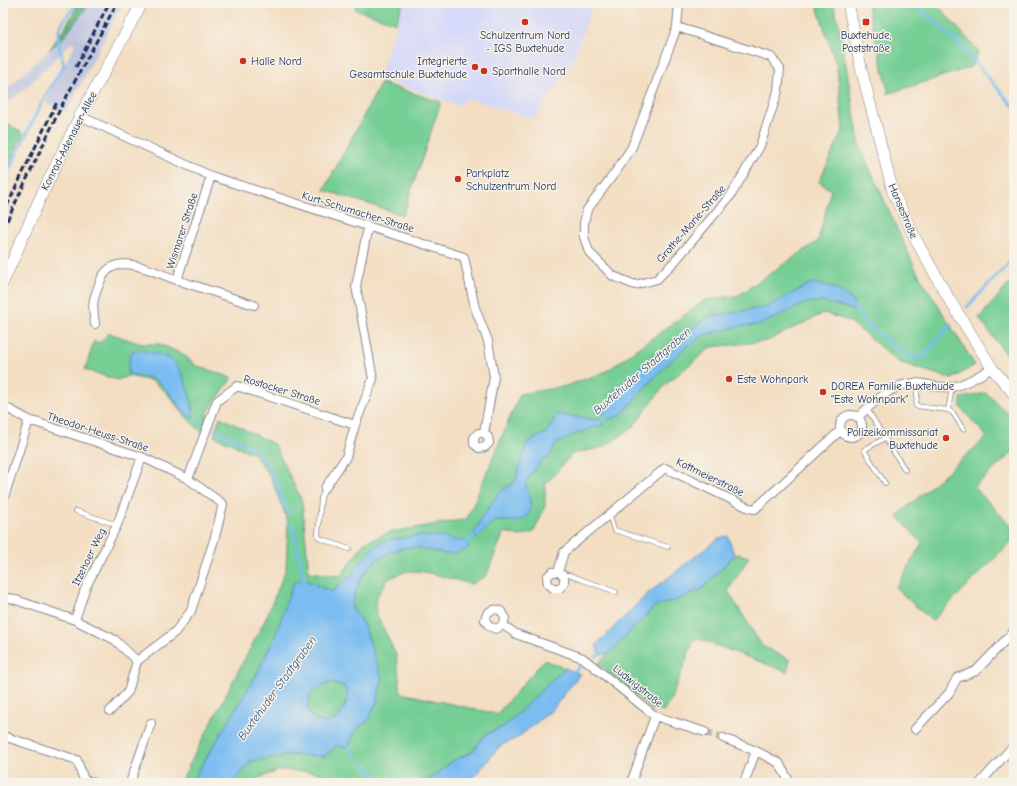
<svg xmlns="http://www.w3.org/2000/svg" width="1017" height="786" font-family="'Comic Neue',sans-serif">
<rect width="100%" height="100%" fill="#f7f3e8"/>
<filter id="ink" filterUnits="userSpaceOnUse"><feTurbulence type="fractalNoise" baseFrequency=".025" numOctaves="2"/><feDisplacementMap in="SourceGraphic" scale="8" xChannelSelector="R" yChannelSelector="G"/><feConvolveMatrix kernelMatrix="1 2 1 2 8 2 1 2 1" color-interpolation-filters="sRGB"/></filter>
<filter id="wash" filterUnits="userSpaceOnUse"><feTurbulence type="fractalNoise" baseFrequency=".012" numOctaves="4" result="noise"/><feDisplacementMap in="SourceGraphic" scale="16" xChannelSelector="R" yChannelSelector="G"/><feGaussianBlur stdDeviation="0.9" result="paint"/><feColorMatrix in="noise" values="0 0 0 0 0 0 0 0 0 0 0 0 0 0 0 0 0 1.4 0 .05"/><feComposite in="paint" operator="in"/></filter>
<g filter="url(#wash)">
<rect width="100%" height="100%" fill="#f3dec2"/>
<path fill="#d4d8f9" d="M404,3H593L575,55L535,119L466,98L460,106L379,78Z"/>
<path fill="#bdc3de" d="M90,3H123L66,112L45,103L75,44L72,42L31,83L3,107V92L64,37Z"/>
<path fill="#74ce94" stroke="#487e79" d="M357,3H403L396,23L355,9Z
M816,3H833L839,25L860,147L916,270L975,365L952,379L898,362L851,322L824,313L767,341L711,347L665,385L632,428L604,447L572,454L545,485V506L534,532L520,536L504,532L486,576L471,584L425,572L407,571L388,579L377,596L376,613L396,655L401,693L497,714L544,660L565,668L541,694L506,725L485,735L472,752L453,761L424,783H344L315,772L280,770L256,779L253,783H233L251,761L289,755L325,756L336,746L348,747L356,729L369,720L382,679L364,626L351,606L276,634L256,676L197,773L194,783H180L266,618L286,569L288,522L270,476L254,454L214,436L220,417L274,444L302,501L309,572L341,576L365,542L391,532L467,519L520,394L566,386L607,371L705,300L739,295L818,241L831,190L819,182L843,130L837,67Z
M867,3H927L938,6L979,52L971,67L887,94L888,90Z
M381,83L441,102L403,215L324,190Z
M3,120L23,134L3,175Z
M1014,281V365L979,318L1010,283Z
M109,333L141,344H159L183,354L195,365L232,378L209,410L202,433L186,417L166,392L152,381L127,376L118,380L85,370L94,341L99,343Z
M986,393L1014,419V451L974,487L1014,529V539L932,621L896,588L922,543L897,516L987,437L961,408V398Z
M738,554L749,557L728,591L762,646L790,660L787,672L697,638L693,642L670,701L663,712L651,709L598,664L655,606L680,599L702,589L734,555Z
M329,683L344,686L348,694L345,706L337,719L325,723L313,719L307,707L312,692Z"/>
<path fill="#5fb17e" stroke="#3d706e" d="M79,3H90L64,37L49,50L65,27Z"/>
<path fill="#7cbdf1" stroke="#4c76a8" fill-rule="evenodd" d="M812,283C831,286 838,288 853,301L854,310L824,302H808L760,325L740,326L704,335L686,347L659,372L620,416L609,419L603,413L614,391L635,372L707,317L767,307Z
M138,349C148,352 160,354 169,358C184,366 192,403 194,418C178,413 171,387 153,379C146,376 136,375 128,374L130,354Z
M557,414L597,420L600,418L604,424L570,436L555,445L549,457L541,461L525,483C529,494 537,517 519,521C511,522 502,520 494,521L476,539L474,534L482,517L499,493L515,482L527,443L547,432Z
M416,536L443,537L456,541L465,540L469,547C452,560 437,551 419,548C409,546 400,548 392,552C364,565 360,578 351,606L364,626L382,679L378,699L369,720L356,729L348,747L336,746L325,756L289,755L251,761L233,783H194L197,773L256,676L276,634L293,583L304,579L331,592L352,575L356,567L375,546L388,540ZM329,683L344,686L348,694L345,706L337,719L325,723L313,719L307,707L312,692Z
M728,536L734,555L702,589L680,599L655,606L608,654H599L596,645L646,595L719,538Z
M565,668L580,674L552,710L517,738L500,746L469,783H424L453,761L472,752L485,735L506,725Z"/>
<g fill="none" stroke-linecap="round" stroke-linejoin="round">
<path stroke="#7cbdf1" stroke-width="3" d="M914,3L957,42L1014,107
M3,182L43,100L64,65C55,30 54,32 77,3
M851,306L854,307L863,321L905,355L922,359L951,324
M967,307L1014,258
M194,418L201,422
M598,422L608,415
M215,430L255,449L268,464L288,514
M292,524L304,579
M464,543L467,542L477,534
M595,657L599,654
M574,672L581,666
M348,747L356,756
M364,764L383,783"/>
</g>
</g>
<g filter="url(#ink)">
<g fill="none" stroke-linecap="round" stroke-linejoin="round">
<path stroke="#c8bbae" stroke-width="8" stroke-dasharray="8 4" stroke-linecap="butt" d="M705,732L723,738"/>
<defs>
<path id="lane" d="M918,384L916,406L948,410L953,413L963,429
M867,409L905,470
M948,410L952,388
M885,438L864,450L885,483
M325,488L321,498L318,535L319,538L349,549
M76,511L117,525
M609,514L614,530L668,547
M564,576L569,575L616,592"/>
<path id="street" d="M677,27L771,57L780,69L778,91L760,146L731,195L675,261L657,279L635,285L613,276L589,252L584,237V223L587,210L619,167L632,147L677,27L679,3
M80,116L211,176L464,257L475,308L488,341L494,377L484,433H478L474,438V444L479,448L485,447L489,443L488,437L484,433
M177,280L254,305
M95,324C92,303 92,302 100,282C113,248 152,272 177,280L211,176
M3,406L29,420L142,457L188,479L223,504L215,537L191,611L175,632L137,661L128,692L110,711
M840 426a11 11 0 1 1 22 0a11 11 0 1 1-22 0Z
M858,417C873,403 893,383 915,383C927,383 939,389 951,387C963,386 982,374 992,368
M188,479L217,401L237,386L355,425
M325,488L346,457L355,425L373,379L356,286L368,227
M3,500L29,420
M558,572L564,576V583L560,588H553L548,584L547,577L552,572H558L564,552L665,468L749,508L755,509L841,430
M10,598L75,620
M503,625L496,629L489,626L485,620C487,607 502,606 505,618L503,625L516,634L583,658L655,716L705,732
M137,661L115,640L75,620L85,589L117,525L142,457
M915,729L949,693L957,678L976,671L1014,631
M3,736L77,760L85,783
M723,738L756,751L779,763L790,783
M85,780L95,783
M130,783L151,723
M631,783L655,716
M744,783L756,751
M980,783L1014,745"/>
<path id="secondary" d="M848,3L861,68L893,192L917,242L949,299L992,368L1014,394
M3,282L42,194L80,116L142,3"/>
</defs>
<use href="#lane" stroke="#878690" stroke-width="5.5"/>
<use href="#street" stroke="#878690" stroke-width="10"/>
<use href="#secondary" stroke="#878690" stroke-width="12"/>
<use href="#lane" stroke="#fff" stroke-width="4"/>
<use href="#street" stroke="#fff" stroke-width="8"/>
<use href="#secondary" stroke="#fff" stroke-width="11"/>
<path stroke="#1b2f5e" stroke-width="3" stroke-dasharray="6 3" stroke-linecap="butt" d="M76,67L109,3
M3,214L57,102
M3,229L61,107L117,3"/>
</g>
</g>
<g fill="#c8321e" stroke="#f7f3e8" stroke-width="1.5">
<circle cx="525" cy="22" r="4"/>
<rect x="862" y="18" width="8" height="8" rx="2"/>
<circle cx="243" cy="61" r="4"/>
<circle cx="475" cy="67" r="4"/>
<circle cx="484" cy="71" r="4"/>
<circle cx="458" cy="179" r="4"/>
<circle cx="729" cy="379" r="4"/>
<circle cx="823" cy="392" r="4"/>
<circle cx="946" cy="438" r="4"/>
</g>
<g text-anchor="middle" dominant-baseline="central" stroke-width="3" stroke-linejoin="round" paint-order="stroke">
<g font-size="11" fill="#1b2f5e" stroke="#f7f3e8" text-anchor="start">
<text x="525" y="35" text-anchor="middle">Schulzentrum Nord<tspan x="525" dy="13">- IGS Buxtehude</tspan></text>
<text x="866" y="35" text-anchor="middle">Buxtehude,<tspan x="866" dy="13">Poststraße</tspan></text>
<text x="251" y="61">Halle Nord</text>
<text x="467" y="61" text-anchor="end">Integrierte<tspan x="467" dy="13">Gesamtschule Buxtehude</tspan></text>
<text x="492" y="71">Sporthalle Nord</text>
<text x="466" y="173">Parkplatz<tspan x="466" dy="13">Schulzentrum Nord</tspan></text>
<text x="737" y="379">Este Wohnpark</text>
<text x="831" y="386">DOREA Familie Buxtehude<tspan x="831" dy="13">"Este Wohnpark"</tspan></text>
<text x="938" y="432" text-anchor="end">Polizeikommissariat<tspan x="938" dy="13">Buxtehude</tspan></text>
</g>
<g font-size="11" fill="#1b2f5e" stroke="#f7f3e8">
<text transform="translate(69 141) rotate(-63)">Konrad-Adenauer-Allee</text>
<text transform="translate(903 211) rotate(67)">Hansestraße</text>
<text transform="translate(358 212) rotate(17)">Kurt-Schumacher-Straße</text>
<text transform="translate(691 224) rotate(-49)">Grothe-Marie-Straße</text>
<text transform="translate(182 231) rotate(-72)">Wismarer Straße</text>
<text transform="translate(282 390) rotate(17)">Rostocker Straße</text>
<text transform="translate(98 432) rotate(18)">Theodor-Heuss-Straße</text>
<text transform="translate(710 477) rotate(26)">Kottmeierstraße</text>
<text transform="translate(89 557) rotate(-64)">Itzehoer Weg</text>
<text transform="translate(638 686) rotate(39)">Ludwigstraße</text>
</g>
<g font-size="12" font-style="italic" fill="#335283" stroke="#f7f3e8">
<text transform="translate(642 371) rotate(-41)">Buxtehuder Stadtgraben</text>
<text transform="translate(277 688) rotate(-54)">Buxtehuder Stadtgraben</text>
</g>
</g>
<rect width="1017" height="786" fill="none" stroke="#f7f3e8" stroke-width="16"/>
</svg>
